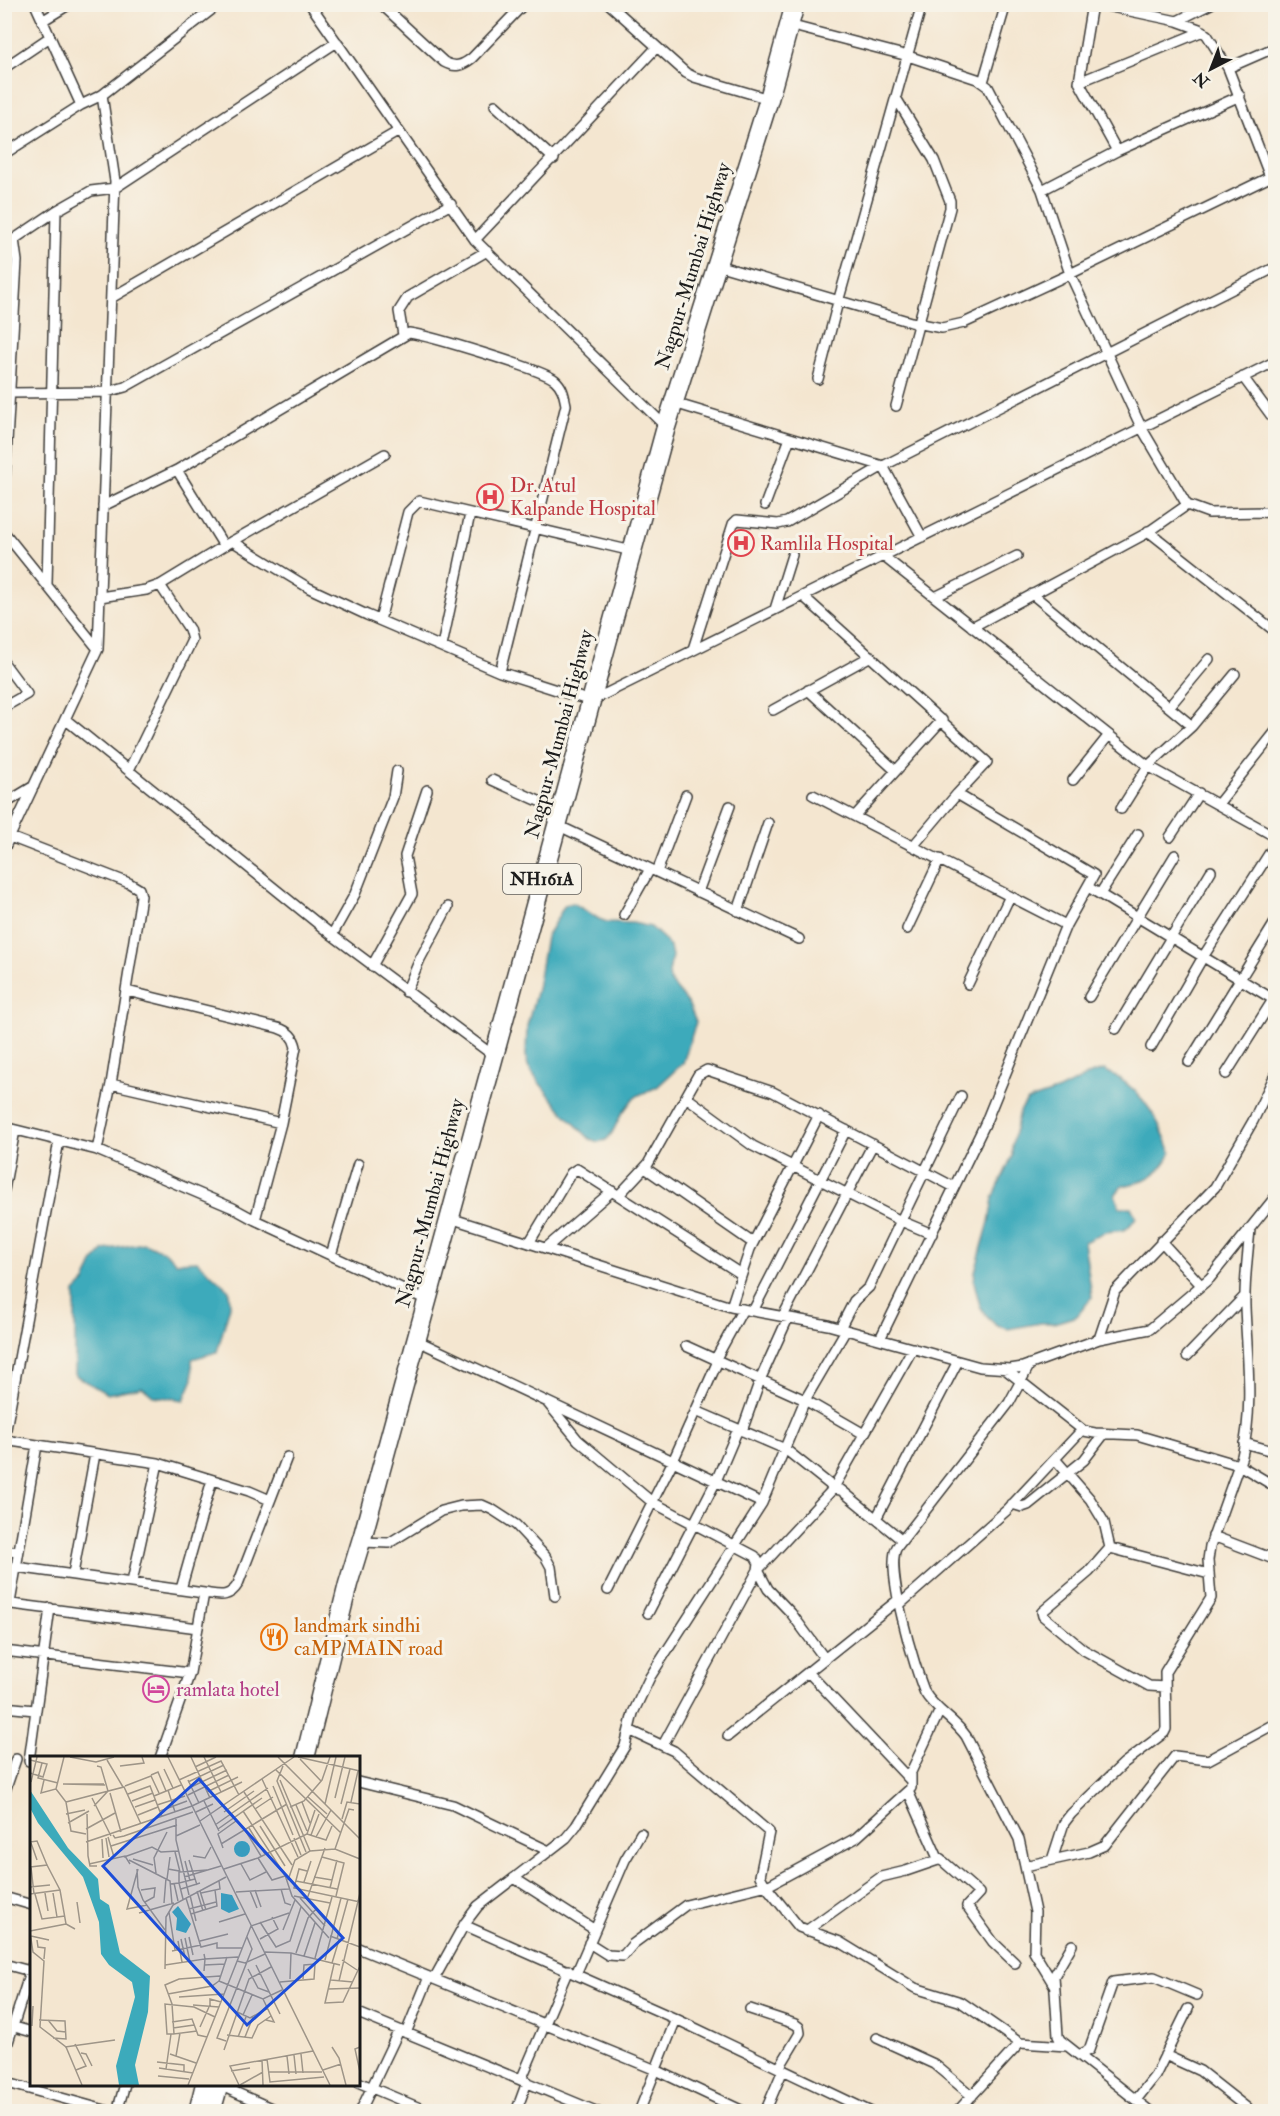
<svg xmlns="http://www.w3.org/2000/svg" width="1280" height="2116" font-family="'IM FELL Double Pica',serif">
<rect width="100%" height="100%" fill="#f7f3e8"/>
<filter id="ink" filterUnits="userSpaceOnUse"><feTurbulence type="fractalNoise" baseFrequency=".0167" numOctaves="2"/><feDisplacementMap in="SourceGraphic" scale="12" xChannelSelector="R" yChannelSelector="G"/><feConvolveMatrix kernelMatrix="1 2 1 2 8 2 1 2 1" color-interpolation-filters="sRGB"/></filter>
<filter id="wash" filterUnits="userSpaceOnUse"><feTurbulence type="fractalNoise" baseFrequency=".008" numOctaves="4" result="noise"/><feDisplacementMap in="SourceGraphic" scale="24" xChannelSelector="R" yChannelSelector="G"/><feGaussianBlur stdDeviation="1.35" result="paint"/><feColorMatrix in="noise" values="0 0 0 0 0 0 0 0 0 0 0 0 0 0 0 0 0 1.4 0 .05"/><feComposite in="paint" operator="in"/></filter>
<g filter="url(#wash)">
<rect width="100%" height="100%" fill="#f4e6d0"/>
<path fill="#98d58a" stroke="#5a7853" stroke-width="1.5" d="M14,249L5,422V256Z"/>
<path fill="#3caabb" stroke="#2c636c" stroke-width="1.5" d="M573,903L599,919L607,922L633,923L651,927L665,940L670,947L672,956L669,973L670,981L688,1003L696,1022L683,1063L657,1087L639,1095L632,1100L621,1115L612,1133L606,1140L598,1142L590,1139L563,1112L537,1080L528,1066L526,1056L527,1026L537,989L546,937L565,905Z
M1104,1070C1139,1085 1159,1118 1171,1153C1161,1174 1145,1182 1122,1186L1115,1195L1120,1207H1131L1136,1217C1126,1233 1123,1230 1107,1232C1100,1233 1091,1239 1084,1242L1092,1297L1077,1316L1054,1323H1041L1008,1329L997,1326L986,1316L980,1306L974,1282L975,1272L989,1222L993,1198L1012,1156V1145L1020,1111L1027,1101L1059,1090L1093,1073Z
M144,1243L165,1252L176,1262L197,1261L229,1290L230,1306L217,1352L192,1359L193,1379L184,1400L153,1396L142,1387L107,1394L75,1375V1292L85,1282L94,1261L104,1250Z"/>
</g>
<g filter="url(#ink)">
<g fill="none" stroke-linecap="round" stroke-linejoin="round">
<defs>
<path id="street" d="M35,4L81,105
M310,4L475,240L666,427
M381,4L444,62C455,68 462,66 472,58L524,4
M609,4L686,73L694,77L769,99
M1092,4L1079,82L1117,151
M1097,4L1177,21L1199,29L1207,35L1228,68L1270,177
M42,21L70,4
M1177,21L1211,4
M789,25L908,56L977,79L988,87L1042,190L1070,274L1141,427L1187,505L1147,533L972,627
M4,68L50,37
M1228,68L1276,47
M983,82L1006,4
M1079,82L1203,31
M896,98L934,160L950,201V208L896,406
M495,105L554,159
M4,154L81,105L102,95L219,4
M1042,190L1117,151L1240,96
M475,240L656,48
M4,246L56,211L91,191L115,188L337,42
M717,265L911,322L942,328L964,323L1070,274L1276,174
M111,298L399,131
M403,335L399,311L408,297L487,251
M1243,377L1276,422
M818,379L838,302L922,4
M10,393L107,392L125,387L451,204
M674,403L883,466L922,537
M177,470L224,546
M4,496L17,261L14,239
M765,505L790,438
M1187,505L1209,513L1267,512L1276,514
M103,506L177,470L409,333C427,335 544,370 555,380C563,387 564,395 566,405L500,672
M1148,531L1276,632
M4,532L98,649
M232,541L309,588L367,615L500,672L591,701L1276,361
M883,556L1148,766L1192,726L1235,674
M47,584L56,211
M1032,594L1192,726
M803,596L987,762L957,794L1094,875L1066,925L985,1124L880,1339
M100,597L146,590L160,585L224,546L385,454
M935,597L1017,556
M775,609L792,555
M380,620L408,512L419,501L632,551
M442,646L470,514
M693,649L733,524L737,520L778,524L787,522L883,466L1276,267
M4,663L27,694L4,707
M808,690L896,771
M1169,707L1209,659
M773,710L871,656
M65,719L332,935L494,1056
M129,770L192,640L189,629L160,585
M492,780L561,811
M1073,780L1109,735
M813,795L1066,925
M4,804L34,786
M1218,804L1276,731
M1121,809L1148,766L1276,837
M855,816L942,720
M557,825L799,939
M10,837L129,883L139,889L141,896L111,1084L97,1150
M1170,837L1199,793
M914,845L957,794
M4,849L98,649L115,181L102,95
M657,872L686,795
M1088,887L1276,1001
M698,892L730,806
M1100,894L1138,834
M738,911L768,823
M624,915L650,869
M907,929L940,859
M332,935L355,894L393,797L397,771
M372,966L412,894L405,856L427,790
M968,984L1010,896
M127,991L278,1028C288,1031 294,1037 296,1047L281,1123L255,1220
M406,992L420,959L448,907
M1089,997L1175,855
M1116,1029L1211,871
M1151,1047L1203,957L1276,843
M1189,1062L1276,921
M1226,1074L1276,995
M111,1084L281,1123
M686,1097L753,1146L901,1221L932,1234
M4,1127L97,1150L233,1208L255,1220L427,1300
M59,1141L4,1440L158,1463L249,1491L270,1500
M645,1168L753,1243
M4,1190L15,1130
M619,1195L648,1164L698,1075L707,1070L773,1092L954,1187
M450,1218L731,1307L828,1325L980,1367L1010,1369L1023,1367L1099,1339L1150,1329L1210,1278L1276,1196
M1161,1241L1201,1285
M529,1243L571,1173L577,1169L741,1274
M546,1248L612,1191
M331,1255L358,1164
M731,1307L750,1249L819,1115
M753,1311L846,1130
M783,1316L873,1144
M840,1328L854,1301L869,1287L961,1096
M1099,1339L1115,1291L1215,1187L1253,1121L1276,1073
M416,1340L762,1503
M686,1346L805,1400L864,1434
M1187,1356L1245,1296
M715,1360L743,1309
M1030,1364L1009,1403L897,1547C884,1567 915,1669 925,1693C935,1710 954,1719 966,1736L1019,1839L1035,1912L1034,1952L1054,1985
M1005,1369L1084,1431L1095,1433L1137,1435L1239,1465L1276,1487
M546,1401L578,1440L652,1502L755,1556L759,1563L758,1570L663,1745
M696,1411L785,1449L829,1484L833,1489L913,1348
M742,1431L760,1380L788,1318
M1244,1443L1276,1452
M1055,1459L1090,1499L1104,1522L1110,1548
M1012,1504L1022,1507L1028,1505L1084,1460L1104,1434
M876,1519L958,1361
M1213,1536L1276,1560
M361,1542L389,1543L441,1511L461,1506L482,1505L493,1510L516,1525L545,1556L551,1567L555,1596
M4,1550L18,1552
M16,1567L204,1593C219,1595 229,1599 238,1584L287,1457
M73,1574L95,1454
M132,1582L158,1463
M181,1589L212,1480
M608,1590L673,1461L718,1361
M4,1603L198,1628
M10,1603L37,1445
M899,1605L1007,1510L1082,1430
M648,1613L716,1481L738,1429
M4,1651L190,1673
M825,1659L791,1613L768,1589L758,1570L833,1489L841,1490L902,1540
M808,1672L911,1781
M1165,1687L1149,1686L1084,1650L1043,1616L1042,1612L1089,1572L1110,1548L1209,1574
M4,1707L35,1710
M629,1730L674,1751L769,1832L760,1876L765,1885L799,1927L840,1942L915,1988L961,2002L1020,2043L1067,2046
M728,1736L898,1600
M160,1758L190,1673L204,1593
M29,1761L50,1608
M358,1782L453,1805L549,1851
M908,1791L937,1856L979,1893L967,1906L993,1942L1015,1963
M4,1794L16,1759
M1052,1860L1064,1823L1071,1814L1124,1763L1164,1733L1166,1729L1165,1672L1211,1598L1208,1560L1210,1546L1242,1456C1254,1407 1247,1357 1245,1307C1244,1281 1248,1254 1250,1229
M1025,1866L1089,1852L1105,1845L1175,1756L1208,1760L1276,1723
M514,1878L595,1930
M4,1897L32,1905
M464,1925L676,2019L871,2112
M806,1931L881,1877L906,1871L941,1859
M589,1943L608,1955L623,1956L633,1944L686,1905L771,1884L856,1838L911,1788V1772L940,1710
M1072,1945L1054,1976L1058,2036L1060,2040L1151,2112
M358,1948L656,2070L745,2112
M4,1964L30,1971
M576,1974L625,1860L641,1833
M434,1979L465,1923L478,1906L566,1838L576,1826L625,1746L633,1713L650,1677L762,1503L805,1400L846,1330
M750,2009L795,2024L799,2027L800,2033L779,2068
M358,2013L598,2112
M4,2024L32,2032
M406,2033L429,1977
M877,2038L934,2064L972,2096
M4,2055L32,1966
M1079,2055L1089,2050L1113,1982L1154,1977L1197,1995
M1165,2055L1200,2071L1247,2108
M521,2080L568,1970
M4,2082L112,2112
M358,2082L429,2112
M219,2085L280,2112
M1136,2100L1155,2076L1188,2009
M117,2112L125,2084
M360,2112L399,2030
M516,2112L527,2082
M639,2112L676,2019
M765,2112L783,2070
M957,2112L1020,2043"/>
<path id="highway" d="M305,1758L348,1584L363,1535L666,427L769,99L795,4
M198,2112L205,2084
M211,2112L219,2084"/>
</defs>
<use href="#street" stroke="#3c3a37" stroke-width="12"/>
<use href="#highway" stroke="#3c3a37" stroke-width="21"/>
<use href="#street" stroke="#fff" stroke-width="9"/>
<use href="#highway" stroke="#fff" stroke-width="18"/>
</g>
</g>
<defs>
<symbol id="hospital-ring" viewBox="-11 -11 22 22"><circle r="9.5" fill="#f7f3e8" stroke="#e0444e" stroke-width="1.5"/><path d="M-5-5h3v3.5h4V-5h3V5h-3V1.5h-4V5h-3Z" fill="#e0444e"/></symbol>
<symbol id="restaurant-ring" viewBox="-11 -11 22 22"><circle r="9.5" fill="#f7f3e8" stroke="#e8710a" stroke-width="1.5"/><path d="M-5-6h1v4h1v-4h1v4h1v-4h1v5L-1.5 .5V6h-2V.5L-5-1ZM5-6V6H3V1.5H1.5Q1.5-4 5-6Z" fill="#e8710a"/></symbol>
<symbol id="hotel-ring" viewBox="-11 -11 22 22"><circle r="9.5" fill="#f7f3e8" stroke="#d1479c" stroke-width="1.5"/><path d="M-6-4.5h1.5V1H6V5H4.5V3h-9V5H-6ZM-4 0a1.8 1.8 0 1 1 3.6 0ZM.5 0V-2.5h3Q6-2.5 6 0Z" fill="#d1479c"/></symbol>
</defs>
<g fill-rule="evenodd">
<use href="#hospital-ring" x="475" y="482" width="30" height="30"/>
<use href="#hospital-ring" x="726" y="528" width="30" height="30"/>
<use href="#restaurant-ring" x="259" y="1622" width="30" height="30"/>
<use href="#hotel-ring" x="141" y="1674" width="30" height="30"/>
</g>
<g text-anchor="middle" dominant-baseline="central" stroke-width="6" stroke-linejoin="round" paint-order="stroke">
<rect fill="#f7f3e8" stroke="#5e5c59" stroke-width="1.5" x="503" y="864" width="78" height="30" rx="4.5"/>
<g font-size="18" font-weight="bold" fill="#1c1c1c">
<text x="542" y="879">NH161A</text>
</g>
<g font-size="20" fill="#1c1c1c" stroke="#f7f3e8">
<text transform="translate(693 266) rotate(-73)">Nagpur-Mumbai Highway</text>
<text transform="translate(559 734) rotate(-75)">Nagpur-Mumbai Highway</text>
<text transform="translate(430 1203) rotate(-75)">Nagpur-Mumbai Highway</text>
</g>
<g font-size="20" fill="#be3a42" stroke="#f7f3e8" text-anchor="start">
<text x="510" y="485">Dr. Atul<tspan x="510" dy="23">Kalpande Hospital</tspan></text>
<text x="760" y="543">Ramlila Hospital</text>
</g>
<g font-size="20" fill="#c56008" stroke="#f7f3e8" text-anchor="start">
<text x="294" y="1625">landmark sindhi<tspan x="294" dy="23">caMP MAIN road</tspan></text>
</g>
<g font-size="20" fill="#b23c85" stroke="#f7f3e8" text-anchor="start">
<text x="176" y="1689">ramlata hotel</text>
</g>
</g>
<g transform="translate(30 1756)">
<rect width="330" height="330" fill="#f4e6d0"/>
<path d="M0,34L38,92L68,123L70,143L79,149L90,197L120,220L118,256L105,309L109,329H89L86,310L105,241L102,226L79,209L71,198L69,166L53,121L8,67L0,52ZM204 93a8 8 0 1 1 16 0a8 8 0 1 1-16 0ZM191,137L202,139L209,153L199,157L191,153ZM148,150L161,168L156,177L146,174L147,162L142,156Z" fill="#3caabb"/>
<path fill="none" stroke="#9e9588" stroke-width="1.5" d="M40,1L66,6L84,1M138,1L300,329M161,1L180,42M174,1L191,36M248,1L330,83M268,1L330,15M270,3L291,25M0,4L17,8L13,21L0,17M77,4L93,31M12,7L8,22L28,27M90,10L114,7L112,1M253,10L247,25L276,96M165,11L186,1M134,13L143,32M246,14L311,77M121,19L128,16L136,35M232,23L268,101M14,24L11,37L26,33L34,1M149,24L191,5L209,39M158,24L169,47M250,24L280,95M1,26L7,1M158,26L194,9M74,28H33L75,29M95,30L121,20L129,37M243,30L263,79M161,31L197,14M26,33L36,46L41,75L56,78M138,34L145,56M177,36L208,21M214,36L262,109M80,37L91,76M98,38L120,30L132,61M158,39L199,19M124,40L151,29M278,41L297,58M62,42L81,80M305,42L315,1M102,45L123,37M174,45L189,75M36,46L94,31L111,68M272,46L280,67M321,46L328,15M295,48L306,1M311,48L320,13M127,49L155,40M266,49L277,75M64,50L78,35L71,11L67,10M105,51L125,44M260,51L274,45L292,24L300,1M225,53L243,41M130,55L157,45M213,55L255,119L262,140L299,182M166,56L183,48M194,56L224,35M36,58L55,54M57,58L58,100L60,110H67M108,59L128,51M146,63V84L159,139M312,63L317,46L330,48M170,65L264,1M38,67L59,55M185,69L238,32M230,70L255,110M219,72L235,98M56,73L85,57M188,73L232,42M215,74L231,100M277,78L296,84L302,70M83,79L85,82L94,80L163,56M281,79L289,58M146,80L170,69M78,81L84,101M286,81L301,54M76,82L79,101M264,82L271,99M72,83L73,102M0,86L7,85L17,109L0,111M56,86L162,50L212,26M1,87L7,104M191,88L257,48M81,90L147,69M193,92L188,78L206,65M295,92L277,143L296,165M305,93L319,53L324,54M145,96L150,116L177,114M163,100L175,102L181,91M94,101L122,91L131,96L148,95M292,101L314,107L306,140M228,102L242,124L255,120M103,103L123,109M99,104L140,125L142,148M159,104L167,129M155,105L160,125M59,108L95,100L100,108M211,108L220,124L236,116M17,109L30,134L36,168L45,173M1,111L4,138M107,113L108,131L113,144L135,174M108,113L97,153L117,149M138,113L149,115V127L140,128M194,113L228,102L277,78L285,54M277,115L269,113L264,132L330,146M126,117L124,102L137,76M154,121L191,110M284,121L302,124M137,123L140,101M258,124L265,104L280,95L305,93L330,103M266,125L307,133M274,126L281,105M144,127L148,145M0,131L20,129M300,132L307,104M151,133L170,127M251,133L255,147L261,149M111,134L125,132L124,141L115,146M225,134L231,151M167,135L173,155M170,135L176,154M220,135L227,152M206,136L259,133M15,137L18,155M23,137L27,161M171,137L190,133L189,125M0,138L30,134M5,138L12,163L35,160M160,139L166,165M264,140L300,147M156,142L171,191L187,187V192H212M270,142L295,170M153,143L149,127L165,123M47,146L50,167M134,147L136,122M159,153L186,146M139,156L145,194M109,157L144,147M161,158L187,150L185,134M189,166L215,158M230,166L246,191L260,185L271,151M253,174L265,144M0,175L36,168M0,176L3,196L14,205L10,271L36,291L52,329M1,180L19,184M300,180L330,191M159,181L163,199M155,182L160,206M151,183L155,201M230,183L248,173L242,161M307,183L318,143M7,184L8,191L15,192L14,203M148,185L152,206M170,185L198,178M142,195L171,189M235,196L261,197L310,209M266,197L278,162L286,153M274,200L285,167M197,201L189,225L233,243L252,234M285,202L302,141M295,204L311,142M312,204L327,214M207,205L215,207L235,198M302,207L309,184M304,208L295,247L313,246L330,210M135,209L175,203L174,198M174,209L195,208M226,209L250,258M135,213L136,161L143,149L196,121M218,213L228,232L239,236M174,215L175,203L208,201M260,223L261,197M301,224L323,226M309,225L330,137M250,226L284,223L285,208L274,209L273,223M298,233L330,232M138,238L182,230L189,225M149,241L194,238M233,243L244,266L236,264M163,249L189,251M180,250V243L191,246M205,255L220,262L238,252M213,259L222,239M9,264L35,265L36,283L23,282M18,264L27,275L36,276M142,266L162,263L168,279L177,281M2,270L3,250M170,271L179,251M143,272L164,269M167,275L144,278L142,248L135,229L149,223L190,220M145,278H137L135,248L164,251L185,261M197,279L222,282L228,269L241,260M208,281L216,261M215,281L223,261M196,285L187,282L222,193L217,181M45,288L56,310L46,314M35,291L85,284M302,291L309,302L316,329M330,291L325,293L330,316M194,294L219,223L241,211M51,297L56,298L62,310M140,298L166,307M271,298L273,317M264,299L266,318M146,300L150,277M257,300L259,318M237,303L240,326L294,321M232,304L233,329M127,306L154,309V315M129,312L163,317M136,313L141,278M293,314L311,308M201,315L220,312M239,316H292M128,320L159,323M158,329L221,170L259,157M209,329L200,310L283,295M210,329L233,316"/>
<path fill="#1d4ed8" fill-opacity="0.15" stroke="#1d4ed8" stroke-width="3" d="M169,23L313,182L217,269L73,110Z"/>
<rect width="330" height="330" fill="none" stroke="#1c1c1c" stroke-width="3"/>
</g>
<rect width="1280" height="2116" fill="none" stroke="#f7f3e8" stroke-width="24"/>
<g transform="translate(1211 69) rotate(222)" stroke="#f7f3e8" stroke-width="4.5" paint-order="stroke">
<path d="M0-4.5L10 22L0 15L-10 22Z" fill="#1c1c1c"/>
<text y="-9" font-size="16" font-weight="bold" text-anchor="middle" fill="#1c1c1c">N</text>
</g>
</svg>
